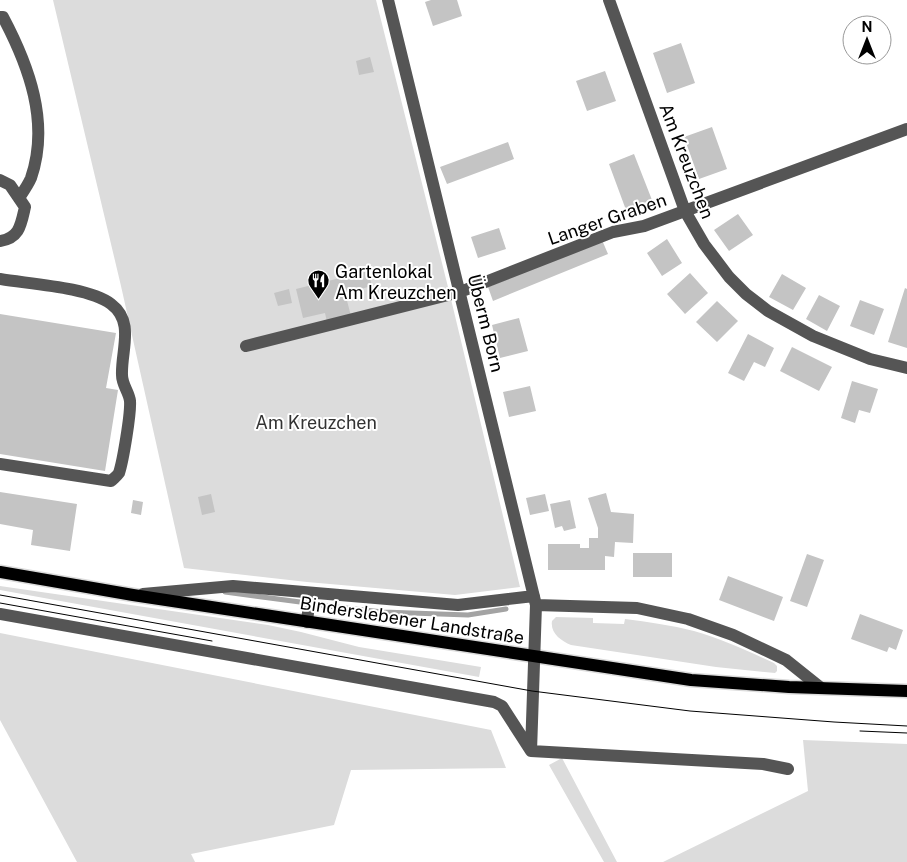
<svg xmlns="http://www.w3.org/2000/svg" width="907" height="862" font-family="'Public Sans',sans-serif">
<rect width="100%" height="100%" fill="#fff"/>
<path fill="#dcdcdc" d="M53,0H376L450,295L520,587L455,595L307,582L184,568L121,286Z
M0,586L268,625L301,632L359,647L481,667L479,677L0,590Z
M556,617L593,618V623L624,624L625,619C648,622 671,625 694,631C722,639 748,651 774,663L777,666V671L775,673L716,667L571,645C561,641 550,633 552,621Z
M0,633L491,730L506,768L351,770L334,825L191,854L195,862H77L0,720Z
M803,740L907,744V862H663L808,791Z
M562,758L617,862H604L549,765Z"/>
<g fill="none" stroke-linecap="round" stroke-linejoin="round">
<path stroke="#a3a3a3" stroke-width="5" d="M225,592L300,602
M318,605L383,612L468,615L506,609"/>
</g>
<path fill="#c4c4c4" d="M431,0H457L462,16L433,26L425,2Z
M681,43L695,83L667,93L653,53Z
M370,57L374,72L359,75L356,61Z
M605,71L616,101L587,111L576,81Z
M712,127L727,169L699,179L684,137Z
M508,142L514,159L447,184L440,167Z
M634,154L652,200L626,210L609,164Z
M738,214L753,235L729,251L714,230Z
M499,228L506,249L478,258L471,237Z
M667,239L682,263L662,276L647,253Z
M602,240L608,254L493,301L488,287Z
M368,271L372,286L345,293L351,316L327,322L325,313L303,318L296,289Z
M690,273L708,293L685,314L667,294Z
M782,274L806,288L793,310L769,297Z
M905,288L907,289V348L888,342Z
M289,289L292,303L278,306L274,293Z
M819,295L840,306L827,331L806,319Z
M860,300L884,309L874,335L850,326Z
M717,301L738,321L717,342L696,322Z
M0,314L116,333L106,388L118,390L105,471L0,454Z
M519,318L528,351L500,358L492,325Z
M748,334L774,348L765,367L754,362L744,381L728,373Z
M792,347L832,367L819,391L780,371Z
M852,381L878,389L870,413L859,410L855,423L841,418Z
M530,386L536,411L509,417L503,392Z
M0,492L77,504L70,551L31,545L33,530L0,524Z
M606,493L611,512L634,514L633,543L615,542L614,557L605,556V570H548V544H580V548H589V538H598V528L588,498Z
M211,494L215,512L202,515L198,497Z
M545,494L549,511L530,515L526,498Z
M133,500L143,502L141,515L131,513Z
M570,500L576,528L564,531L562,526L555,528L550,504Z
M633,553H672V577H633Z
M807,554L824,560L807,607L790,601Z
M728,576L783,597L774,621L719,600Z
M860,614L903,630L896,650L889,647L887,652L851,639Z"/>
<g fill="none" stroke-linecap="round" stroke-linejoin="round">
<defs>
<path id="major" d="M0,572L133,595L691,680L789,687L907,691"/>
</defs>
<use href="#major" stroke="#dbdbdb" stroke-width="15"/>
<path stroke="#555" stroke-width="12" d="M388,0L536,605L531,751
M609,0L685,211L704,244L729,277L746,294L768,311L813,336L870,359L907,368
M0,17H3C29,66 50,123 31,178C28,185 23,192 19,198
M0,180L10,185L25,207C21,224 20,238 0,241
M0,279C30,284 88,287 111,304C135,322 121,350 122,375C122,385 129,392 130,401C131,413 123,461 119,473C117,476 114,478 111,481L0,464
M246,346L460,292L613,232L644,226L907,129
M143,594L233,586L458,605L534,596
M536,605L637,608L688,619L733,635L786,660L821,688
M0,614L494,702L502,706L531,751
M307,622L310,594
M531,751L763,764L788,769"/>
<use href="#major" stroke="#000" stroke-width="12"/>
<path stroke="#000" stroke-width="1" d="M0,595L532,691L690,711L834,722L907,726
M0,603L212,641
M860,731L907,733"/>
</g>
<defs>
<symbol id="restaurant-pin" viewBox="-11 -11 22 30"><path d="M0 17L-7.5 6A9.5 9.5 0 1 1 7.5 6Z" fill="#000" stroke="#fff"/><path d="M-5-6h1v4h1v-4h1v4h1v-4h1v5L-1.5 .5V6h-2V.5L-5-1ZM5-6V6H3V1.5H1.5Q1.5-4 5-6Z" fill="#fff"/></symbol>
</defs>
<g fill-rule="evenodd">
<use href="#restaurant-pin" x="306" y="268" width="25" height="34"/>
</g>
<g text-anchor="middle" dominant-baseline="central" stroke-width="4" stroke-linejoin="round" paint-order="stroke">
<g font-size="18" fill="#000" stroke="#fff">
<text transform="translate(687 161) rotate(69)">Am Kreuzchen</text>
<text transform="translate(607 219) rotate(-19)">Langer Graben</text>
<text transform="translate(486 323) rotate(76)">Überm Born</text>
<text transform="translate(412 620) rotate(9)">Binderslebener Landstraße</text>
</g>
<g font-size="18" fill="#000" stroke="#fff" text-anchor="start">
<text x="335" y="271">Gartenlokal<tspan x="335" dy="21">Am Kreuzchen</tspan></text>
</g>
<g font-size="18" fill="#333" stroke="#fff">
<text x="316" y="422">Am Kreuzchen</text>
</g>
</g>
<g transform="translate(867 40)"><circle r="24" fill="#ffffff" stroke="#999999"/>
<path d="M0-4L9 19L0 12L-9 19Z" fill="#000000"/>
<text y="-8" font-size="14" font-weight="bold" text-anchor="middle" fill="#000000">N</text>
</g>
</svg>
